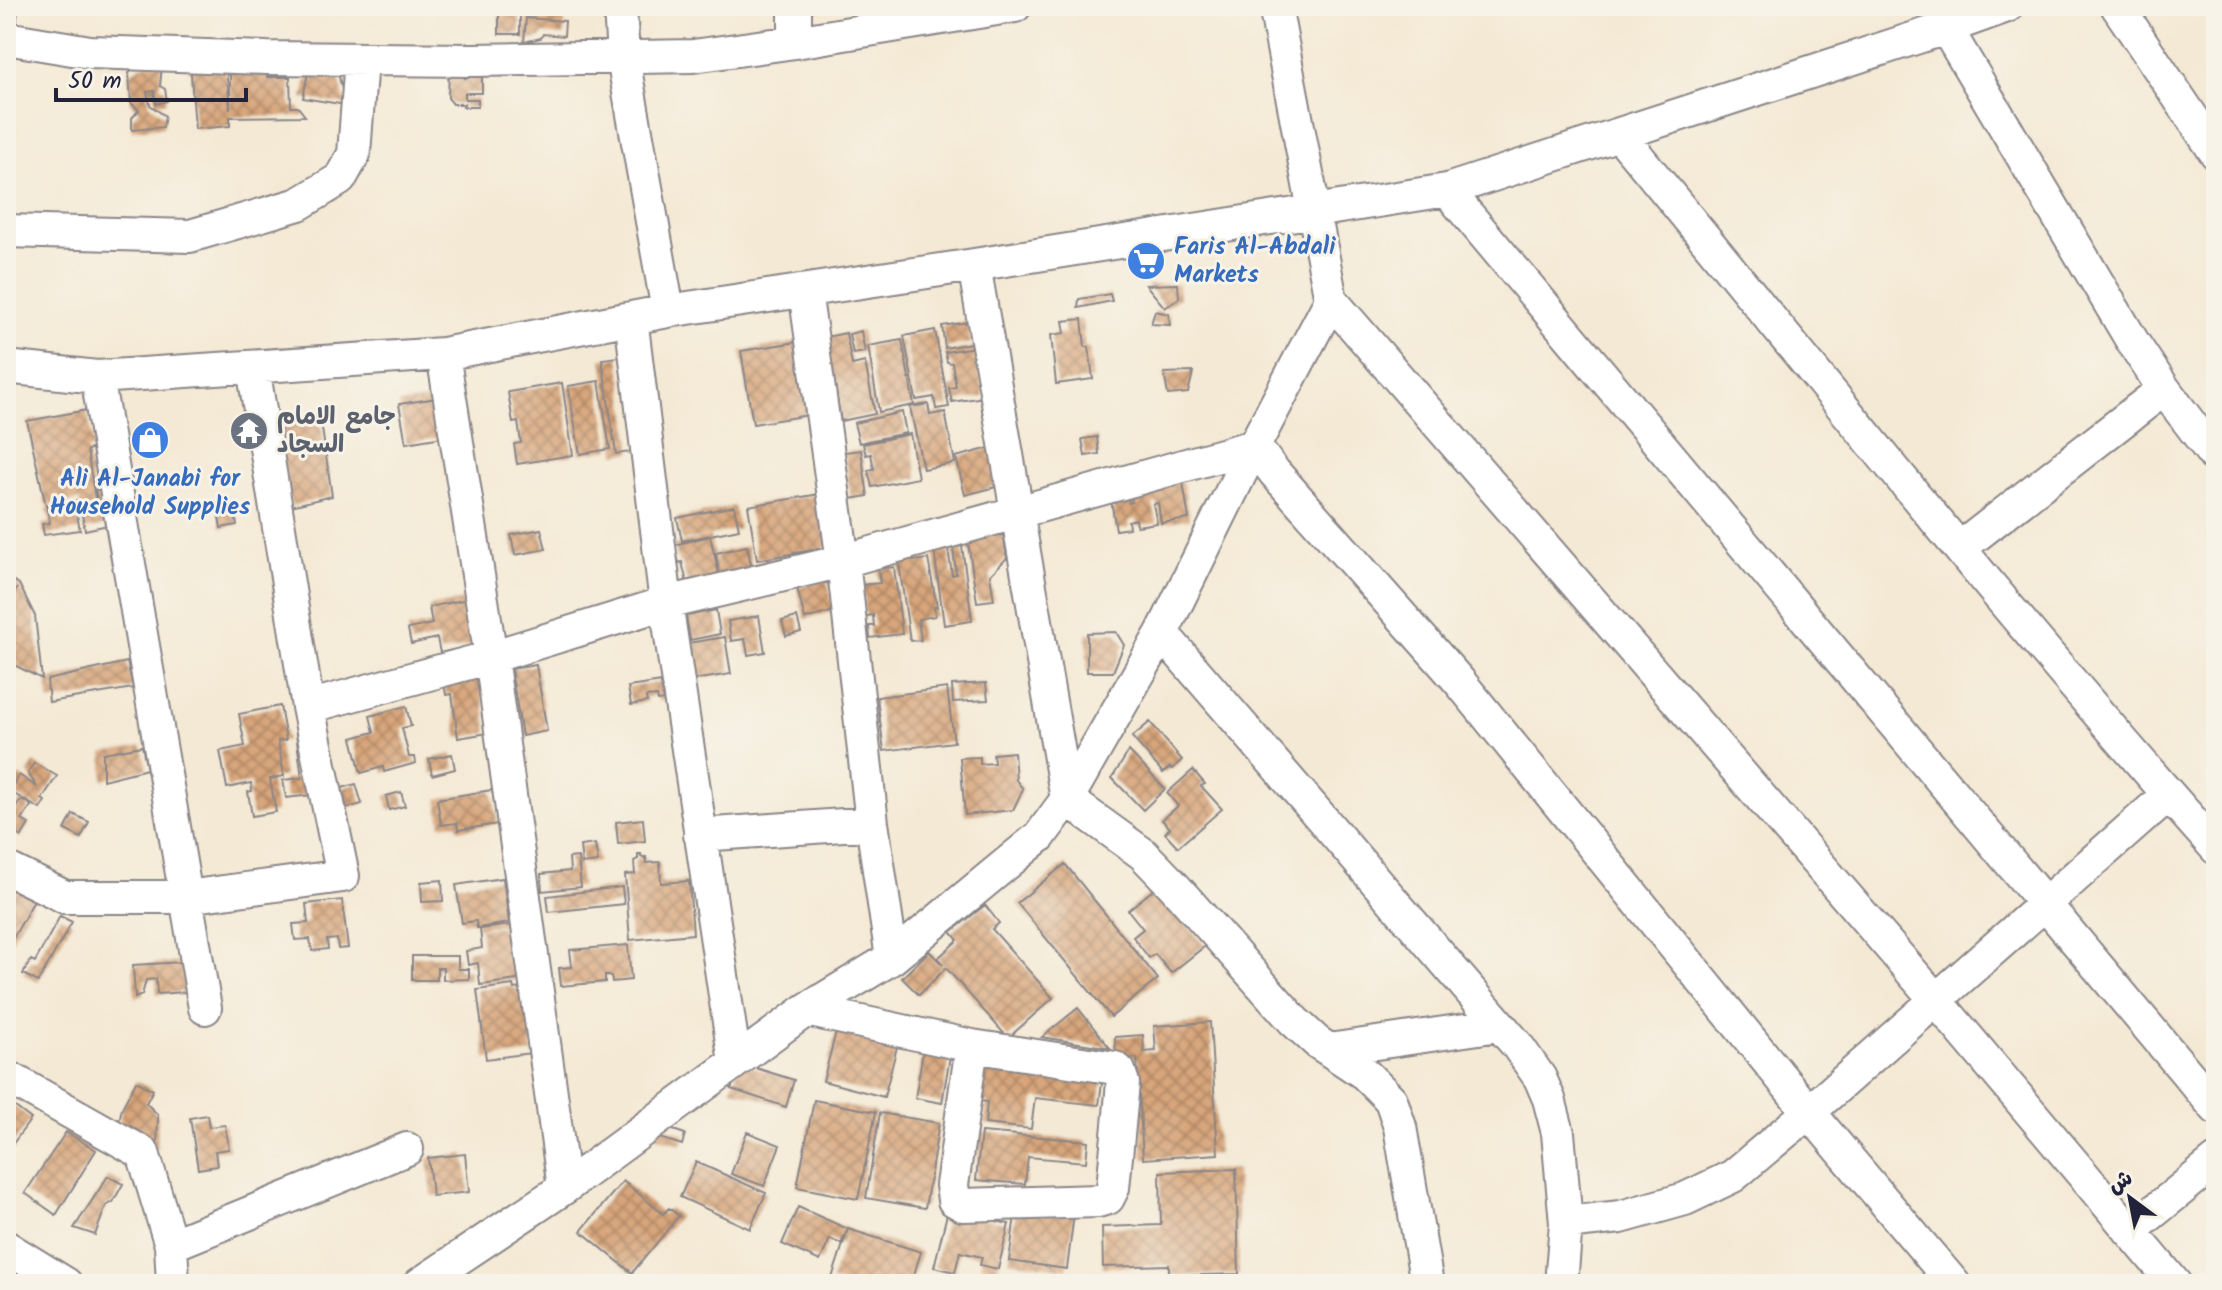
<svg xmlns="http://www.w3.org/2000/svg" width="2222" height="1290" font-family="Kalam,'Playpen Sans Arabic',sans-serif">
<defs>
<pattern id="building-cross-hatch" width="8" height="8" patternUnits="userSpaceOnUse" patternTransform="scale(2)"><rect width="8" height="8" fill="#d8a67b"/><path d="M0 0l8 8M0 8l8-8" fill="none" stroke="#af8766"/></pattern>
</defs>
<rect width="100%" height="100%" fill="#f7f3e8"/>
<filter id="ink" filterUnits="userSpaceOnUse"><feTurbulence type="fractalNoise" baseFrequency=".0125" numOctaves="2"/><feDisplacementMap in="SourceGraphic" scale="16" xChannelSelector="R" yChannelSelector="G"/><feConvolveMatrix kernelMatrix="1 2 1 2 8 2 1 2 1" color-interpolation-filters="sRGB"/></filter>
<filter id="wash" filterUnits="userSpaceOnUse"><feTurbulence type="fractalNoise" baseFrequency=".006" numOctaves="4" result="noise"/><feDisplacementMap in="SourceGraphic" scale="32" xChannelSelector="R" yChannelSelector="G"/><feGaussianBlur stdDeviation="1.8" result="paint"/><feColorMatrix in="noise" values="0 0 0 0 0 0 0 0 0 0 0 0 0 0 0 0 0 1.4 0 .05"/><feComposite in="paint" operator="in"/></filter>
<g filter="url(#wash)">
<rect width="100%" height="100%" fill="#f4e9d4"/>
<g id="blocks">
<path fill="url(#building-cross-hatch)" d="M6,6H18L17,20H6Z
M484,6H520V34H499V12H484Z
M528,6H564V14L528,13Z
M526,18L565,21L564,36L543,34L541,38L524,42Z
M225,57L230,109V58H267V77H290L291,107H298L305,116L230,117V126L195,129L190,60Z
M147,63L162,64L160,86L165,89L167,101L156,104L154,91L147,92L150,105L165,116L163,127L132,130V118L139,110L131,103L129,73Z
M453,66L465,78L474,74H482V93H465V99H478V107H463L464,104H453L448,98L449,68Z
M309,67L338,73L346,105L303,98Z
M1178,284L1179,298L1165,308L1146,285Z
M1110,294L1112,301L1078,308L1079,299Z
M1155,311L1169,314L1170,325L1151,324Z
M1082,319L1085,347H1089L1093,379L1056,384L1051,335L1065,333L1063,321Z
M968,322L971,343L945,348L942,326Z
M935,330L949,407L936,409L934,397L916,400L904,336Z
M861,331L865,352L853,354L849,334Z
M846,333L852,365L865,362L875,414L841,421L826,337Z
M902,340L914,405L879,412L868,346Z
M797,342L809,415L753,424L741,351Z
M975,347L984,397L952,402L949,388L956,387L952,363L947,362L945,352Z
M619,357L632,452L616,454L602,359Z
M1193,372L1188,393L1168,395L1164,373Z
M599,381L610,449L580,454L568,386Z
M562,383L573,455L517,464L514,444L521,443L518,422L513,423L508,392Z
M437,398L443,437L406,443L399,404Z
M928,404L930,415L945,412L955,463L923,469L910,407Z
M87,410L94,448L87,450L95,498L97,497L95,490L100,489L108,525L85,530L79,500L46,506L27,421Z
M902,412L906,433L859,443L854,423Z
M320,415L332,496L291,506L276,425Z
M910,434L918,478L872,487L868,470L874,469L871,454L866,455L863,444Z
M1097,437L1099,454L1085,456L1082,439Z
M990,448L1000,486L965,495L956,457Z
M861,450L868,496L851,499L844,452Z
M1183,482L1189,519L1161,523L1158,503L1153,504L1157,523L1137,526L1136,519L1128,521L1129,528L1116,530L1110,494L1127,491L1129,503L1132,502L1129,484Z
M820,494L829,547L757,560L748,506Z
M233,503L237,525L221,528L217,506Z
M75,504L80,530L44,535L42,524L50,523L47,508Z
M734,506L739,529L682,541L677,518Z
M987,526L1003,533L1007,558L990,575L994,600L977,602L966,529Z
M541,529L546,549L515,555L511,535Z
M710,536L719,574L716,553L747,546L754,577L688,587L682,562L679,563L674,545Z
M962,546L972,621L944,625L934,550L948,548L952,575L956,574L953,547Z
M912,555L913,561L928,559L937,607H934L935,616L918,619L921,640L910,641L898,557Z
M894,567L902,634L870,638L869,626H874L873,615L866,616L862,585L880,583L878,569Z
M6,576L19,584L35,616L42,679L6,661V610L17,588L6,605Z
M827,580L835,611L805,619L797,588Z
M468,599L478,644L440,653L437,638L411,644L408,629L432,624L429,607Z
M716,610L720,634L690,640L686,616Z
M759,616L765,652L748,655L745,639L731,641L728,621Z
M797,617L801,632L786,636L782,621Z
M1116,632L1124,645L1113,672H1087V633Z
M725,637L731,674L693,680L688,643Z
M127,662L133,688L49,702L47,680Z
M536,665L547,731L522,736L511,669Z
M480,677L488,733L458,738L452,694L446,695L444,682Z
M669,681L672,699L658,701L657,696L646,697L647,702L631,705L628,687Z
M986,683L988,700L953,702L952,685Z
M947,688L954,742L884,751L877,697Z
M280,706L286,740L278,741L284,776L270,779L276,812L252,816L248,792L252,791L251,783L227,788L220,751L245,746L239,714Z
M406,706L411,726L402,728L409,757H415L416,763L384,772L383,767L361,773L352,738L374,732L370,716Z
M1150,722L1182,760L1172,769L1170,767L1163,773L1132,737Z
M304,733L312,795L286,798L283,780L302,778L296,734Z
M142,746L147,769L103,780V753Z
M1129,751L1165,789L1143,810L1112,778Z
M1014,752L1016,780L1023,789L1013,810L965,815L960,758L980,757V764L994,763L993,754Z
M452,754L455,769L432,775L429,759Z
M34,763L57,776L42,799L45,801L40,809L9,791L19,775L37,787L28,773Z
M1193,770L1205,784L1201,786L1222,809L1178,847L1165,833L1170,828L1162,820L1178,806L1167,793Z
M356,784L362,804L347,808L342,788Z
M492,790L498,824L458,830L457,823L441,825L437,799Z
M401,792L405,806L389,810L386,796Z
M20,801L28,802L31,806L22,820L29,824L21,837L7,827L14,818L11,814Z
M73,814L89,822L81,838L65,830Z
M643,819L645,841L618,844L616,822Z
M595,844L598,862L582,864L580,846Z
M638,854H641V857H646V863L660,862L661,883L689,881L693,934L630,940L625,875L635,874L634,861L638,859Z
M578,857L581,887L542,891L541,874L570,871L569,858Z
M1065,864L1158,979L1111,1017L1017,903Z
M503,878L509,923L477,928L476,921L462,923L456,885Z
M442,880L443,901L422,902L421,882Z
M6,884L37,895L6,951Z
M1158,886L1205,946L1171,973L1155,954L1149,958L1133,937L1143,929L1128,910Z
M622,887L624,904L549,912L547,896Z
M342,900L348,948L338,949L337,939L327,940L328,949L312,951L310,939L295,940L293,924L308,923L306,904Z
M985,905L999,923L992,929L1053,998L1008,1038L946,968L919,995L902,978L929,951L943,965L938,958L958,940L951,932Z
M60,916L72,922L38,982L23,974L31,960L35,962Z
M512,925L524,979L480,985L478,963L468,965L466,951L482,948L480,929Z
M628,945L631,980L612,982L611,976H605V982L561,986L559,968L572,967L570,950Z
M412,956H458V969H469V979L443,980V968H437V980H412Z
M183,962L185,992L157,994L156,979L146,980L142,995L135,998L133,965Z
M513,985L514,989L529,987L532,1053L486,1059L477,990Z
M1078,1008L1110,1048L1042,1037Z
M1210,1022L1218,1154L1143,1159L1137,1058L1116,1059L1115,1037L1143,1035L1144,1052L1156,1051L1154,1026Z
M837,1028L898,1043L884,1097L823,1081Z
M924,1046L951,1050L942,1103L915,1098Z
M979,1053L1104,1067L1099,1105L1035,1098L1031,1129L985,1124L987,1102L974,1100Z
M740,1063L794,1080L786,1107L731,1089Z
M136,1081L153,1090L146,1103L158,1115L157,1149L119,1121L122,1108Z
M814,1100L876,1112L858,1199L797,1187Z
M14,1106L31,1119L6,1153V1117Z
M880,1113L939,1123L925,1208L866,1198Z
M207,1115L209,1127L225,1125L229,1149L215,1151L217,1166L198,1169L190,1118Z
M661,1126L685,1134L682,1145L657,1137Z
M66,1132L96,1150L56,1215L25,1193Z
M747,1132L780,1145L764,1186L731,1174Z
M981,1132L1088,1141L1086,1162L1028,1157L1025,1184L976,1180Z
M465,1154L469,1192L432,1196L428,1158Z
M696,1162L766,1193L750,1229L680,1197Z
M1236,1169L1239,1274L1169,1276V1265L1103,1267L1102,1227L1161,1225L1160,1172Z
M108,1176L123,1184L113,1202L106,1206L95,1235L74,1228Z
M623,1181L663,1214L669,1208L679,1216L632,1273L581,1231Z
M798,1207L848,1229L841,1244L830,1239L820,1261L782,1244Z
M1016,1207L1074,1214L1067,1269L1009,1261Z
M948,1210L1009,1224L998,1269L980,1265L982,1257L960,1252L955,1272L934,1267Z
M848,1229L921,1252L911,1284H841L831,1281Z"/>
</g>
</g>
<g filter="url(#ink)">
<use href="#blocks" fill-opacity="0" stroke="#8b8688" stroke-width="2"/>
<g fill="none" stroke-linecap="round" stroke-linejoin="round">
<defs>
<path id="minor" d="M620,6L623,58L668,311
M2117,6L2216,153
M1946,28L2134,344L2164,389L2216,458
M6,38L90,52L267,58L473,60L693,56L795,42L1015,6
M795,42V6
M1620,135C1817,374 2010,617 2216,848
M1447,190L2216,1108
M6,231L190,236L299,204L340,179L354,154L361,59
M974,265L1067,799L1143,854L1173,885L1294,1021L1317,1042L1365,1074L1391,1100L1400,1127L1427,1284
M805,291L843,561L872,823L892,958
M1331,300L1936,1000L2175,1284
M631,318L666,603L735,1062
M443,354L491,657L564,1188
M6,367L97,377L443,354L668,311L974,265L1447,190L1946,28L2007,6
M97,377L205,1008
M1960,548L2164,389
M1162,633L1517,1045L1540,1078L1549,1099L1558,1133L1566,1223L1561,1284
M308,707L491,657L666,603L843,561L1254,446L1275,473L1459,681L1809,1112L1954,1284
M700,835L872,823
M6,868L65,897H186L343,876L308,707L253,367
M806,1010L972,1046L1115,1068L1119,1071L1123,1083L1113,1188L1108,1198L1098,1201L963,1205L954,1200L952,1185L972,1046
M1329,1050L1499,1025
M6,1076L143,1153L171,1245L173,1284
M1566,1223L1621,1217L1685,1199L1733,1176L1809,1112L2168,795
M2130,1231L2216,1161
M171,1245L407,1149
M6,1247L66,1284
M420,1284L564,1188L806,1010L892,958L1040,836L1067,799L1162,633L1254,446L1331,300L1275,6"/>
</defs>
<use href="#minor" stroke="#8b8688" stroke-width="36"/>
<use href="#minor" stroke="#fff" stroke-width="32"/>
</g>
</g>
<defs>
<symbol id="supermarket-disc" viewBox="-11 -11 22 22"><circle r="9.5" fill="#3f7fe0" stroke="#f7f3e8"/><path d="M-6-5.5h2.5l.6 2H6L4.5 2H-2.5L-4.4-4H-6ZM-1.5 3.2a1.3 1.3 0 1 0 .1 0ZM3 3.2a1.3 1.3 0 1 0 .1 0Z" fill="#fff"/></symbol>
<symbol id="temple-disc" viewBox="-11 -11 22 22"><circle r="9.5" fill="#6b7280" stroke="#f7f3e8"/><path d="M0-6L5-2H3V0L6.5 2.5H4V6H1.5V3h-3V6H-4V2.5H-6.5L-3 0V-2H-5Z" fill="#fff"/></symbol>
<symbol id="shop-disc" viewBox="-11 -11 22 22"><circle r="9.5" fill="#3f7fe0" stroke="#f7f3e8"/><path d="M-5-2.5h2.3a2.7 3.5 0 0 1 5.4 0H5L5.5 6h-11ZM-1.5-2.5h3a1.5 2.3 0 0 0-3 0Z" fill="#fff"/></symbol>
</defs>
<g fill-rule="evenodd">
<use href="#supermarket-disc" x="1124" y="239" width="44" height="44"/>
<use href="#temple-disc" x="227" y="409" width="44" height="44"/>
<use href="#shop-disc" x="128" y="418" width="44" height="44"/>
</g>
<g text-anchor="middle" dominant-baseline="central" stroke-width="6" stroke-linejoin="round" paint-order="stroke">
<g font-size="24" font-weight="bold" fill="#366cbe" stroke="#f7f3e8" text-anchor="start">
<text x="1174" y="247">Faris Al-Abdali<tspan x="1174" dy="28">Markets</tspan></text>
<text x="150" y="479" text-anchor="middle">Ali Al-Janabi for<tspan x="150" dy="28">Household Supplies</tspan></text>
</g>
<g font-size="24" font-weight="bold" fill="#5b616d" stroke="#f7f3e8" text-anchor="start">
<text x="277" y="417">جامع الامام<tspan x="277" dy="28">السجاد</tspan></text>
</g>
</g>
<rect width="2222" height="1290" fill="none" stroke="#f7f3e8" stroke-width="32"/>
<g transform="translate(2130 1198) rotate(328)" stroke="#f7f3e8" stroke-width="6" paint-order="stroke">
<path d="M0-6L14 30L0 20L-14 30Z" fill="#22223b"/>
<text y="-12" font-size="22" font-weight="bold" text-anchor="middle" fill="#22223b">ش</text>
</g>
<path d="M56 88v12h190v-12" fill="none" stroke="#22223b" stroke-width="4"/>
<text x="68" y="88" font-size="24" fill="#22223b" stroke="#f7f3e8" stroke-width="6" paint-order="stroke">50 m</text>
</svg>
